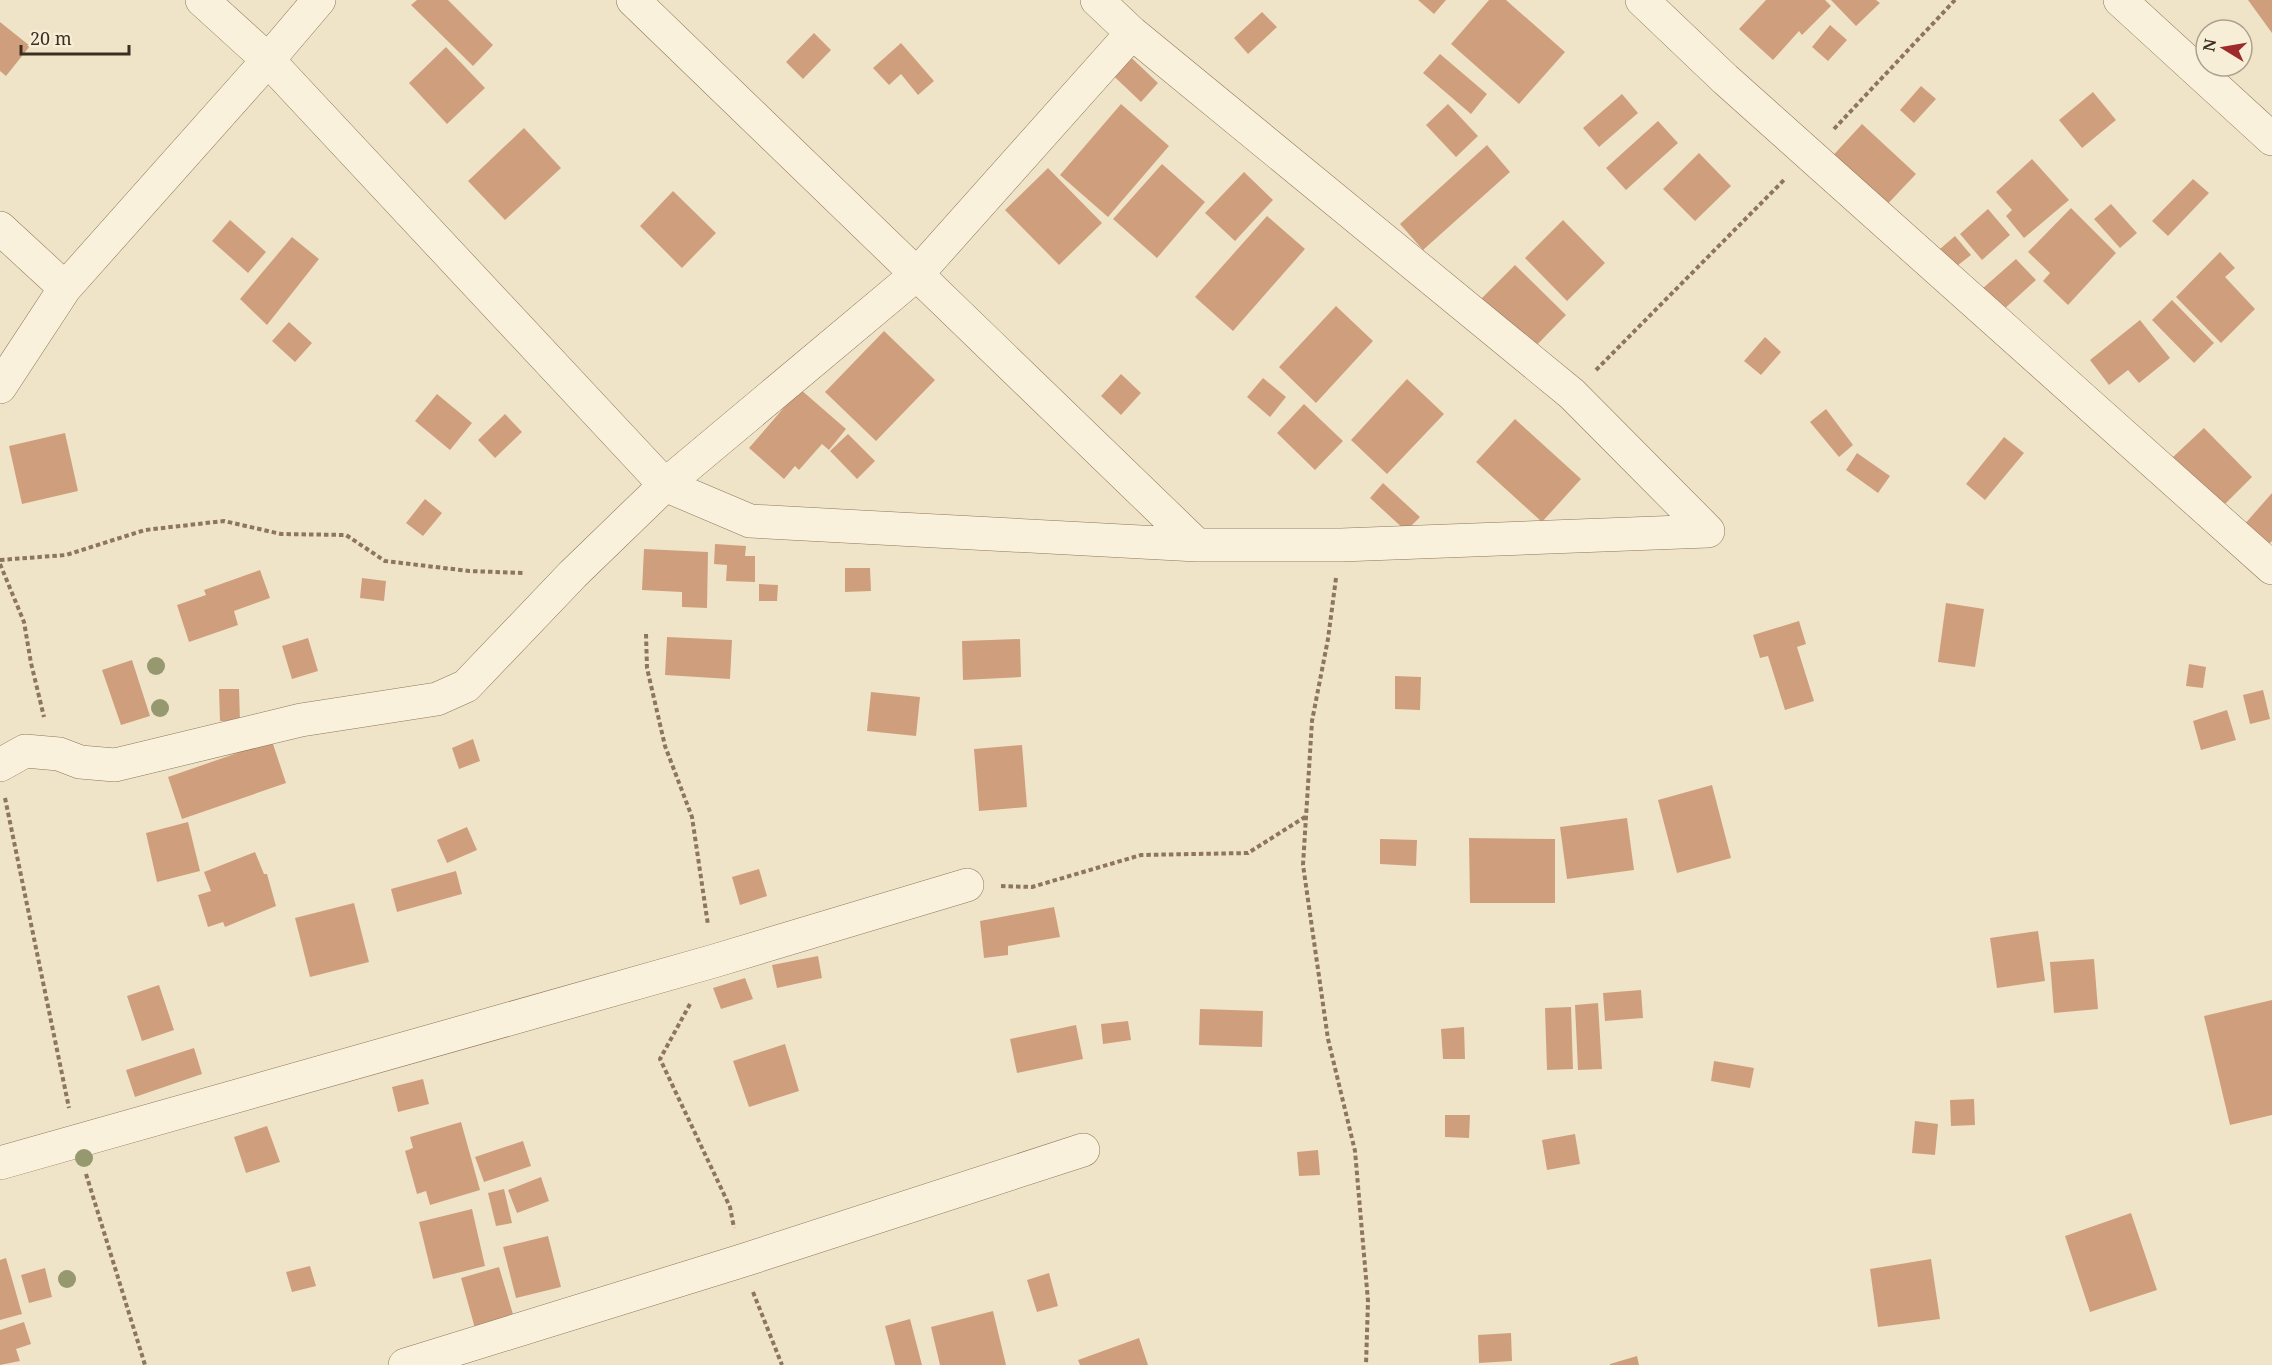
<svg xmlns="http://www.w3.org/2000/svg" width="2272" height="1365" font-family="'Noto Serif',serif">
<rect width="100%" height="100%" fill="#f0e4c8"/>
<path fill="#cf9f7d" d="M417,0H448L493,45L473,66L411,5Z
M1418,0H1446L1434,14Z
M1489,0H1506L1565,52L1519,104L1451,44Z
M1766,0H1825L1831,6L1802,35L1799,31L1773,60L1739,29Z
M1831,0H1876L1880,3L1856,26Z
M2248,0H2272V33Z
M1262,12L1277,27L1248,54L1234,38Z
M0,22L30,46L6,76L0,71Z
M1830,25L1847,40L1828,61L1812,47Z
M814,33L831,50L803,79L786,62Z
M901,43L934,81L918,95L901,74L889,85L873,68Z
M1118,45L1158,83L1141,102L1101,64Z
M446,47L485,88L447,124L409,83Z
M1440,54L1487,94L1471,114L1423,73Z
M1921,86L1936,99L1914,123L1900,110Z
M2093,92L2116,120L2082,148L2059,120Z
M1622,94L1638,113L1599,147L1583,128Z
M1121,104L1169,146L1108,217L1060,175Z
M1448,104L1478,136L1456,157L1426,125Z
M1658,121L1678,143L1626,190L1606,168Z
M1862,124L1916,174L1880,212L1827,162Z
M524,128L561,168L505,220L468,181Z
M1487,145L1510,172L1423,250L1400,224Z
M1699,153L1731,186L1695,221L1663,189Z
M2032,159L2069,200L2024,238L2006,216L2012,210L1996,192Z
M1162,164L1205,202L1157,258L1113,219Z
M1048,168L1102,223L1059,265L1005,210Z
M1244,172L1273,200L1235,241L1205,213Z
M2193,179L2209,193L2168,236L2152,221Z
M673,191L716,233L682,268L640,226Z
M2111,204L2137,233L2120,248L2094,219Z
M2071,208L2116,253L2068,305L2043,281L2050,273L2028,252Z
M1988,209L2010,235L1982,260L1960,234Z
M1267,216L1305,249L1233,331L1195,297Z
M230,220L266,252L248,273L212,241Z
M1563,220L1605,263L1567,301L1525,258Z
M1955,236L1971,255L1948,273L1933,255Z
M292,237L319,259L267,325L240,299Z
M2220,252L2235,268L2225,277L2255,309L2221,343L2176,297Z
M2016,259L2036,280L2002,311L1982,289Z
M1515,265L1566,315L1528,354L1476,304Z
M2172,300L2214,343L2194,363L2152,320Z
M1336,306L1373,341L1316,403L1279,367Z
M2140,320L2170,358L2139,383L2128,370L2109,385L2090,360Z
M289,322L312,343L295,362L272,341Z
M884,331L935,380L876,441L825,392Z
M1765,337L1781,352L1761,375L1744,361Z
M1121,374L1141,393L1121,415L1101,396Z
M1263,378L1286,397L1270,417L1247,397Z
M1407,379L1444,414L1387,474L1351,440Z
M800,389L846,429L829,450L822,444L799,470L795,466L784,479L749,448Z
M437,394L472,423L450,450L415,421Z
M1304,404L1343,441L1315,470L1277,433Z
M1826,409L1853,445L1839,457L1810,422Z
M505,414L522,432L495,458L478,440Z
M1515,419L1581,479L1542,522L1476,462Z
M2204,428L2252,477L2222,507L2173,457Z
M65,433L78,491L22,504L9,446Z
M848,434L875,461L857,479L830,451Z
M2004,437L2024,453L1985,500L1966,484Z
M1857,453L1890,476L1878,493L1846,470Z
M1383,483L1420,517L1406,531L1370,498Z
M2272,493V541L2266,547L2243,526Z
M425,499L442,513L423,536L406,523Z
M715,544L746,546L745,556H755V582L726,581L727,565L714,564Z
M644,549L708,552L707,608L682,607V592L642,590Z
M845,568H870L871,591L845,592Z
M260,570L270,598L234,611L238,625L189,642L177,605L206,595L204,590Z
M362,578L386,581L384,601L360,598Z
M759,584L778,585L777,601H759Z
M1946,603L1984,609L1975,667L1938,662Z
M1799,621L1806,644L1797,647L1814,701L1785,710L1768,656L1760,658L1753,635Z
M667,637L732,640L730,679L665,675Z
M308,638L318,671L292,679L282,646Z
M1020,639L1021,677L963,680L962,641Z
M132,660L150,716L121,725L102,670Z
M2189,664L2206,667L2203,688L2186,686Z
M1395,676L1421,677L1420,710L1395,709Z
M219,689H239L240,721H220Z
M2263,690L2270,719L2250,724L2243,695Z
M871,692L920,697L916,736L867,731Z
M2227,710L2236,740L2201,750L2193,721Z
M473,739L480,761L459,769L452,748Z
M272,741L286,783L182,819L168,777Z
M1022,745L1027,807L979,811L974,749Z
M1712,785L1731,858L1677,873L1658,800Z
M1627,818L1634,870L1567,879L1560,827Z
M188,822L200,871L157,882L146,833Z
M467,827L477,850L447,863L437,840Z
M1469,838L1555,839V903H1470Z
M1380,839L1417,840L1416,866L1380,864Z
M255,852L264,874H267L276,906L225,927L223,922L208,927L198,895L211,891L204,872Z
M759,869L767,896L740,905L732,877Z
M456,871L462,894L397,912L391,889Z
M354,903L369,962L310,977L295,918Z
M1054,907L1060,937L1008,946V955L984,958L980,921Z
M2038,931L2045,981L1997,988L1990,938Z
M818,956L822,978L777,988L772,965Z
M2094,959L2098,1009L2054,1013L2050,962Z
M745,978L753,999L721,1009L713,988Z
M159,985L174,1030L142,1041L127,996Z
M1641,990L1643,1018L1605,1021L1603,993Z
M2272,1000V1115L2230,1125L2204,1016Z
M1598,1003L1602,1069L1578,1070L1575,1005Z
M1571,1007L1573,1069L1547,1070L1545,1008Z
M1200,1009L1263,1011L1262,1047L1199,1045Z
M1128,1021L1131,1040L1103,1044L1101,1024Z
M1076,1025L1083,1059L1017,1073L1010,1039Z
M1464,1027L1465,1059H1443L1441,1029Z
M785,1044L799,1091L749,1107L733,1061Z
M194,1048L202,1074L135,1097L126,1070Z
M1714,1061L1754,1068L1750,1088L1711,1081Z
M423,1079L429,1104L398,1112L392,1087Z
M1974,1099L1975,1125L1951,1126L1950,1100Z
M1445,1115H1470L1469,1138L1445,1137Z
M1915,1121L1938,1124L1935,1155L1912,1153Z
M461,1122L480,1190L430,1205L426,1191L417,1194L405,1151L413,1148L410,1137Z
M267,1126L280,1162L246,1173L234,1137Z
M1575,1134L1580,1164L1547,1170L1542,1140Z
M523,1141L531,1166L484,1182L475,1157Z
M1318,1150L1320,1175L1299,1176L1297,1152Z
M541,1177L549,1201L517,1213L508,1190Z
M504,1189L512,1223L496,1226L488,1193Z
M472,1209L485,1266L433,1279L419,1222Z
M2131,1213L2157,1290L2090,1312L2065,1236Z
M548,1236L561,1287L516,1298L503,1247Z
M6,1258L22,1314L0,1320V1260Z
M1931,1259L1940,1319L1878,1327L1870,1269Z
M310,1266L316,1286L292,1292L286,1272Z
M499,1267L515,1321L476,1332L461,1278Z
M45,1268L52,1297L29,1303L21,1275Z
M1049,1273L1058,1306L1037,1312L1027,1280Z
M993,1311L1006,1365H940L931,1327Z
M910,1319L922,1365H895L885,1326Z
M24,1322L31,1344L16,1349L20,1361L0,1365V1330Z
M1511,1333L1512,1361L1479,1363L1478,1335Z
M1139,1338L1148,1365H1080L1078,1360Z
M1637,1356L1639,1365H1610V1364Z"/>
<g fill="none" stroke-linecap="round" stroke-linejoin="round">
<defs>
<path id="minor" d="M202,0L268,60L665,485L750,521L1197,545H1341L1708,531
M633,0L1197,545
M1097,0L1132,33L1572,394L1708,531
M1642,0L1725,79L2272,568
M2120,0L2272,139
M0,228L65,288
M0,387L65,288L268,60L319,0
M0,765L25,751L59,754L80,762L115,765L301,720L437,699L466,686L573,574L665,485L917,274L1132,33
M0,1163L714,961L967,885
M405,1365L741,1261L1083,1150"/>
</defs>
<use href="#minor" stroke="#8d765c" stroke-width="34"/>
<path stroke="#8d765c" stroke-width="4" stroke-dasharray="4.5 3" stroke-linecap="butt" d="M1834,129L1955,0
M1596,370L1785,179
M0,560L66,555L145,530L224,521L281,534L346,535L385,561L469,571L524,573
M0,564L24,622L31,663L44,717
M1336,578L1328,639L1312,721L1303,865L1328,1039L1355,1151L1368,1301L1366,1365
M646,634L647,668L665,746L692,817L708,925
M5,798L69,1108
M1001,886L1032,887L1141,855L1248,853L1305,817
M690,1004L660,1059L730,1207L734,1228
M86,1174L145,1365
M753,1292L782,1365"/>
<use href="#minor" stroke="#faf1dc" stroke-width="33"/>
</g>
<g fill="#96986f">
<circle cx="156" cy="666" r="9"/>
<circle cx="160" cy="708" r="9"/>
<circle cx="84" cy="1158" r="9"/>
<circle cx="67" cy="1279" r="9"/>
</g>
<g transform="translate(2224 48) rotate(281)"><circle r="28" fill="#f7eed8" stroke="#ada18e" stroke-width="1.5"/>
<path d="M0-4.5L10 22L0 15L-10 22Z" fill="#9e2a2b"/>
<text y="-9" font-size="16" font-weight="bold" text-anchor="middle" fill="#3d2e20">N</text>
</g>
<path d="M21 45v9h108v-9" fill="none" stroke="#3d2e20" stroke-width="3"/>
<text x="30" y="45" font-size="18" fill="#3d2e20" stroke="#f7eed8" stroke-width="4.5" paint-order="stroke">20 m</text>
</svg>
